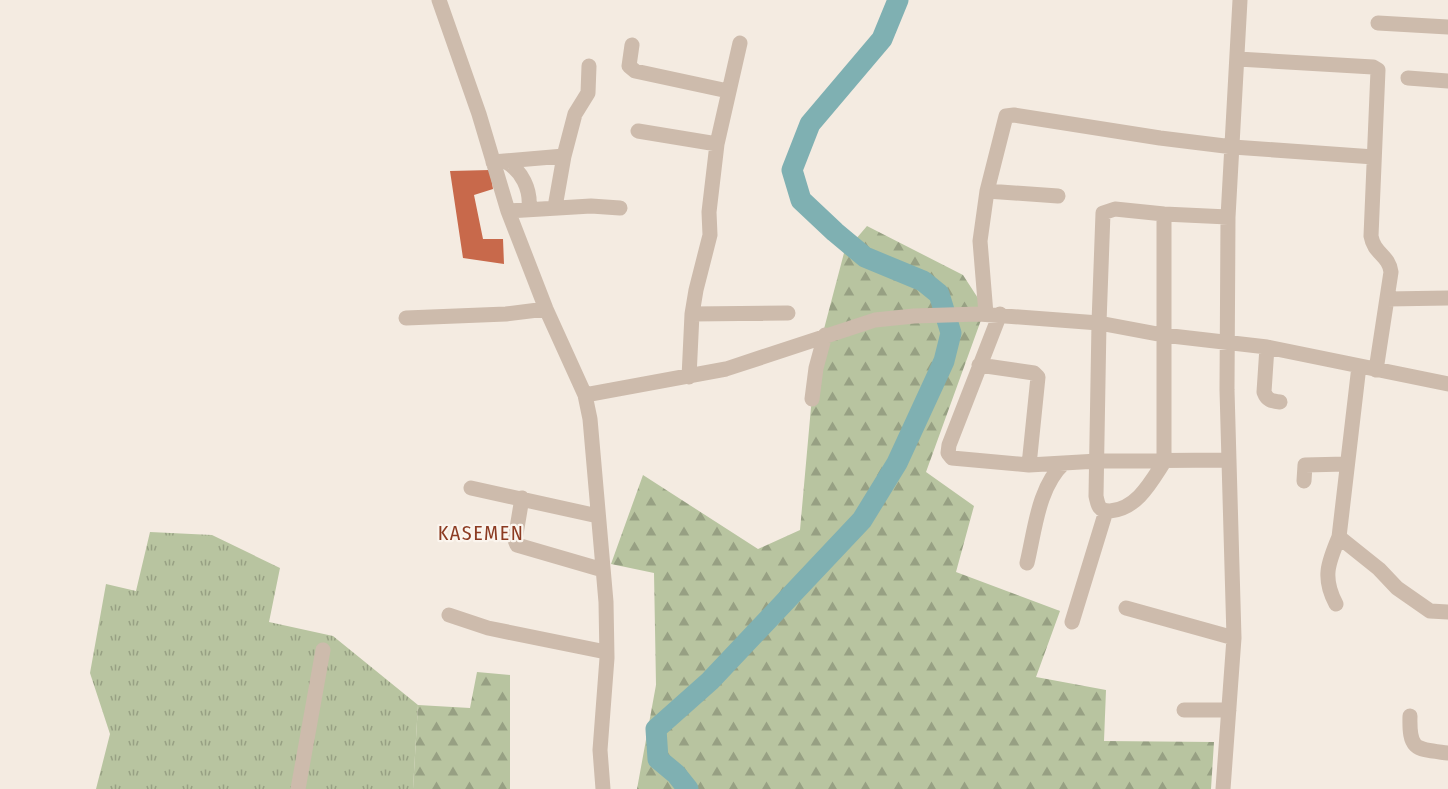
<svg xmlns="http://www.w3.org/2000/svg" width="1448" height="789" font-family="'Fira Sans Condensed',sans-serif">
<defs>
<pattern id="grass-tufts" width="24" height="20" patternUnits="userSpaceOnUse" patternTransform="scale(1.5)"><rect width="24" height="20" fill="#b8c4a0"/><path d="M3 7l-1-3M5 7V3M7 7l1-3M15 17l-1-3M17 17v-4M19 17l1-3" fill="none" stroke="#97a083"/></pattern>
<pattern id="forest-firs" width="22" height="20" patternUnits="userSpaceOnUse" patternTransform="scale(1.5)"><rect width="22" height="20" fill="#b8c4a0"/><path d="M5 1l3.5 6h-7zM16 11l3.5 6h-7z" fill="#97a083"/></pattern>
</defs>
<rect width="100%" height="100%" fill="#f4ebe1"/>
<path fill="url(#grass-tufts)" d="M150,532L212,535L280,568L269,622L333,636L418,705L413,789H96L110,734L90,673L106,584L136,591Z"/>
<path fill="url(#forest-firs)" d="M867,226L963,275L985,309L926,472L974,506L956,572L1060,611L1036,677L1106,690L1104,741L1214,742L1211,789H637L656,685L654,573L611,564L643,475L758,549L800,530L815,363L844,253Z
M477,672L510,675V789H413L418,705L470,708Z"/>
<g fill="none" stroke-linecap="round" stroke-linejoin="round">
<path stroke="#7fb0b2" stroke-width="21" d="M688,789L676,774L658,759L656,729L710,681L862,520L897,463L944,361L951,333L939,294L923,281L865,257L835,232L801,200L792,170L810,124L882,39L898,0"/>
</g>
<path fill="#c8694b" d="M490,170L493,189L474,195L483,239H503L504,264L463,258L450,171Z"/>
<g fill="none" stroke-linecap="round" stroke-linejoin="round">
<path stroke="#cdbbac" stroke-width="15" d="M439,0L479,114L508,211L546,309L585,395L590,419L606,602L607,658L600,750L603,789
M1378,23L1448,27
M632,45L629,66L635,71L728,91
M1238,59L1373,67L1378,70L1371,236C1374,254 1389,255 1391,272L1376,370
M1408,78L1448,81
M638,131L717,144
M505,161C522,171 531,189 529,209
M493,162L564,156L575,114L588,93L589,66
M1058,196L987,191L1006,116L1014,115L1160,138L1233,147L1374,157
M555,207L564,156
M508,211L591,206L620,208
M1164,214V462C1151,482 1137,509 1110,511C1099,511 1098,506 1096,496L1099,323L1103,213L1115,209L1164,214L1228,217
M1387,299L1448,298
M692,314L788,313
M986,314L980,241L987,191
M1000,314L949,445L948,453L952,458L1029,465L1098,461L1228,460
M406,318L506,314L546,309
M1267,347L1264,392C1267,400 1271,401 1280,402
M979,365L1034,373L1038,377L1029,465
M689,377L692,314L696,290L710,235L709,212L717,144L740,43
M585,395L726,369L875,320L914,316L979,314L1099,323L1163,335L1267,347L1448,384
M812,399L816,368L825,335
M1304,481L1305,465L1346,464
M471,488L598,516
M522,498L515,540L517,545L603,570
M1339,537L1379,569L1397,588L1430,611L1448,612
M1027,563C1035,530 1038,487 1064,463
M1336,604C1322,578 1328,563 1339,537L1359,366
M1126,608L1234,638
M449,615L488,628L606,652
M1072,622L1106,511
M1184,710H1229
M1410,716C1409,751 1416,749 1448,753
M298,789L323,650
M1223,789L1234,638L1227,390L1228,217L1240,0"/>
</g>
<g text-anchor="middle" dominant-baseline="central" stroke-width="4.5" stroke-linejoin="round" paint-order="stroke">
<g font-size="20" letter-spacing="1.5" fill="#8c3b22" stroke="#fbf5ee">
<text x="481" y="533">KASEMEN</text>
</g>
</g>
</svg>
